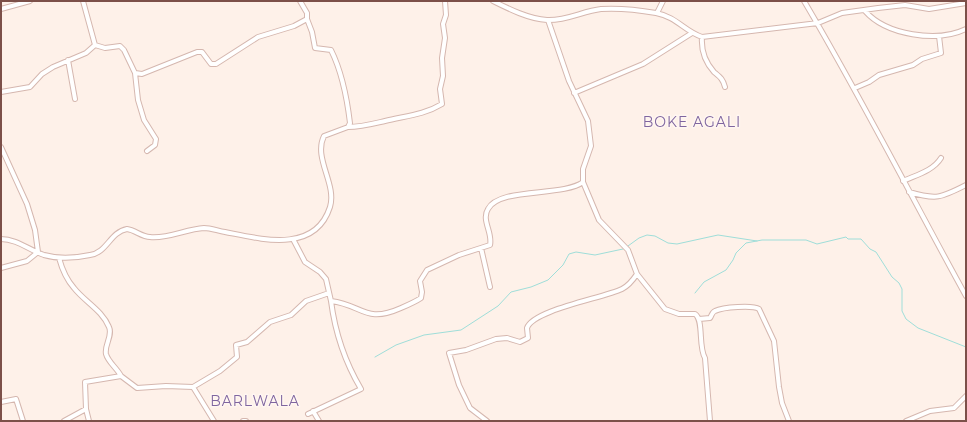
<svg xmlns="http://www.w3.org/2000/svg" width="967" height="422" font-family="Montserrat,sans-serif">
<rect width="100%" height="100%" fill="#fef1e9"/>
<g fill="none" stroke-linecap="round" stroke-linejoin="round">
<path stroke="#9fded9" stroke-width="1" d="M628,246L639,238L647,235L655,236L668,243L677,244L718,235L757,241
M695,293L704,282L726,270L733,260L736,253L746,243L762,240H806L817,244L846,237L848,239H861L870,249L876,252L892,277L899,283L902,289V311L906,319L918,328L966,347
M375,357L396,345L424,335L461,330L498,306L511,292L531,287L548,280L563,265L569,254L576,252L595,255L623,249"/>
<defs>
<path id="minor" d="M83,1L95,45L105,48L120,46L124,50L135,73L142,74L197,52H202L211,64H216L258,37L294,26L307,19V13L300,1
M493,1C509,9 529,19 547,20C566,21 583,11 601,9C619,8 639,10 656,13C677,17 684,31 702,37L818,23L842,13L878,8L905,5L929,9L966,3
M804,1C861,97 912,198 966,296
M1,9L30,1
M865,11C886,35 937,43 966,29
M657,13L663,1
M548,20L569,81L588,121L591,146L583,169V182L599,220L628,250L637,274L665,309L679,314H695C704,320 698,347 705,358L710,421
M702,37C701,50 705,62 714,72C720,77 723,79 725,87
M68,60L75,99
M135,73L138,100L144,120L156,139L155,145L147,151
M855,88L869,82L879,75L913,65L922,59L941,53L939,36
M1,92L30,87L42,74L53,67L86,53L95,45
M574,93L643,64L692,33
M348,127C361,127 372,124 385,121C405,116 424,115 442,104L440,89L443,76L442,58L445,38L443,24L446,15L445,1
M1,147L27,204L35,230L38,252L27,261L1,268
M903,181C916,175 933,171 941,158
M909,192C936,200 941,198 966,185
M1,239C17,239 29,250 44,255C58,259 76,258 90,255C107,253 110,232 127,229C135,230 142,237 150,237C168,239 186,229 204,228C211,228 218,231 225,232C261,239 315,254 330,207C337,184 313,158 324,136L348,127L350,123C347,98 342,72 331,50L315,48L312,32L307,19
M293,239L305,262L320,272L326,279L331,301C363,305 365,324 401,308C408,305 415,302 421,298L422,292L420,281L427,270L459,255L490,245C493,233 481,220 488,209C499,187 563,197 583,182
M481,248L490,287
M59,258C62,269 66,279 74,288C85,302 102,310 109,327C113,336 104,345 106,354C108,362 117,368 121,376
M699,319L710,318C712,315 712,312 715,311C723,307 753,305 759,309L774,341L779,387L782,403L789,421
M193,387L220,371L237,357L236,345L247,342L270,322L291,315L306,301L329,293
M1,402L16,399L23,421
M86,409L89,421
M313,411L319,421
M308,414L361,389C345,362 335,332 331,301
M64,421L86,409L85,382L121,376L137,388L166,386L193,387L214,421
M243,421H246
M487,421L470,408L459,385L449,353L466,350L496,339L507,338L520,342L528,338L527,328C533,310 603,298 622,289C628,286 633,280 637,274
M906,421L930,411L954,408L966,396"/>
</defs>
<use href="#minor" stroke="#d5b7af" stroke-width="6"/>
<use href="#minor" stroke="#fff" stroke-width="4"/>
</g>
<g text-anchor="middle" dominant-baseline="central" stroke-width="3" stroke-linejoin="round" paint-order="stroke">
<g font-size="14" letter-spacing="1" fill="#7f659f" stroke="#fff6f1">
<text x="692" y="122">BOKE AGALI</text>
<text x="255" y="401">BARLWALA</text>
</g>
</g>
<rect width="967" height="422" fill="none" stroke="#7c5049" stroke-width="4"/>
</svg>
